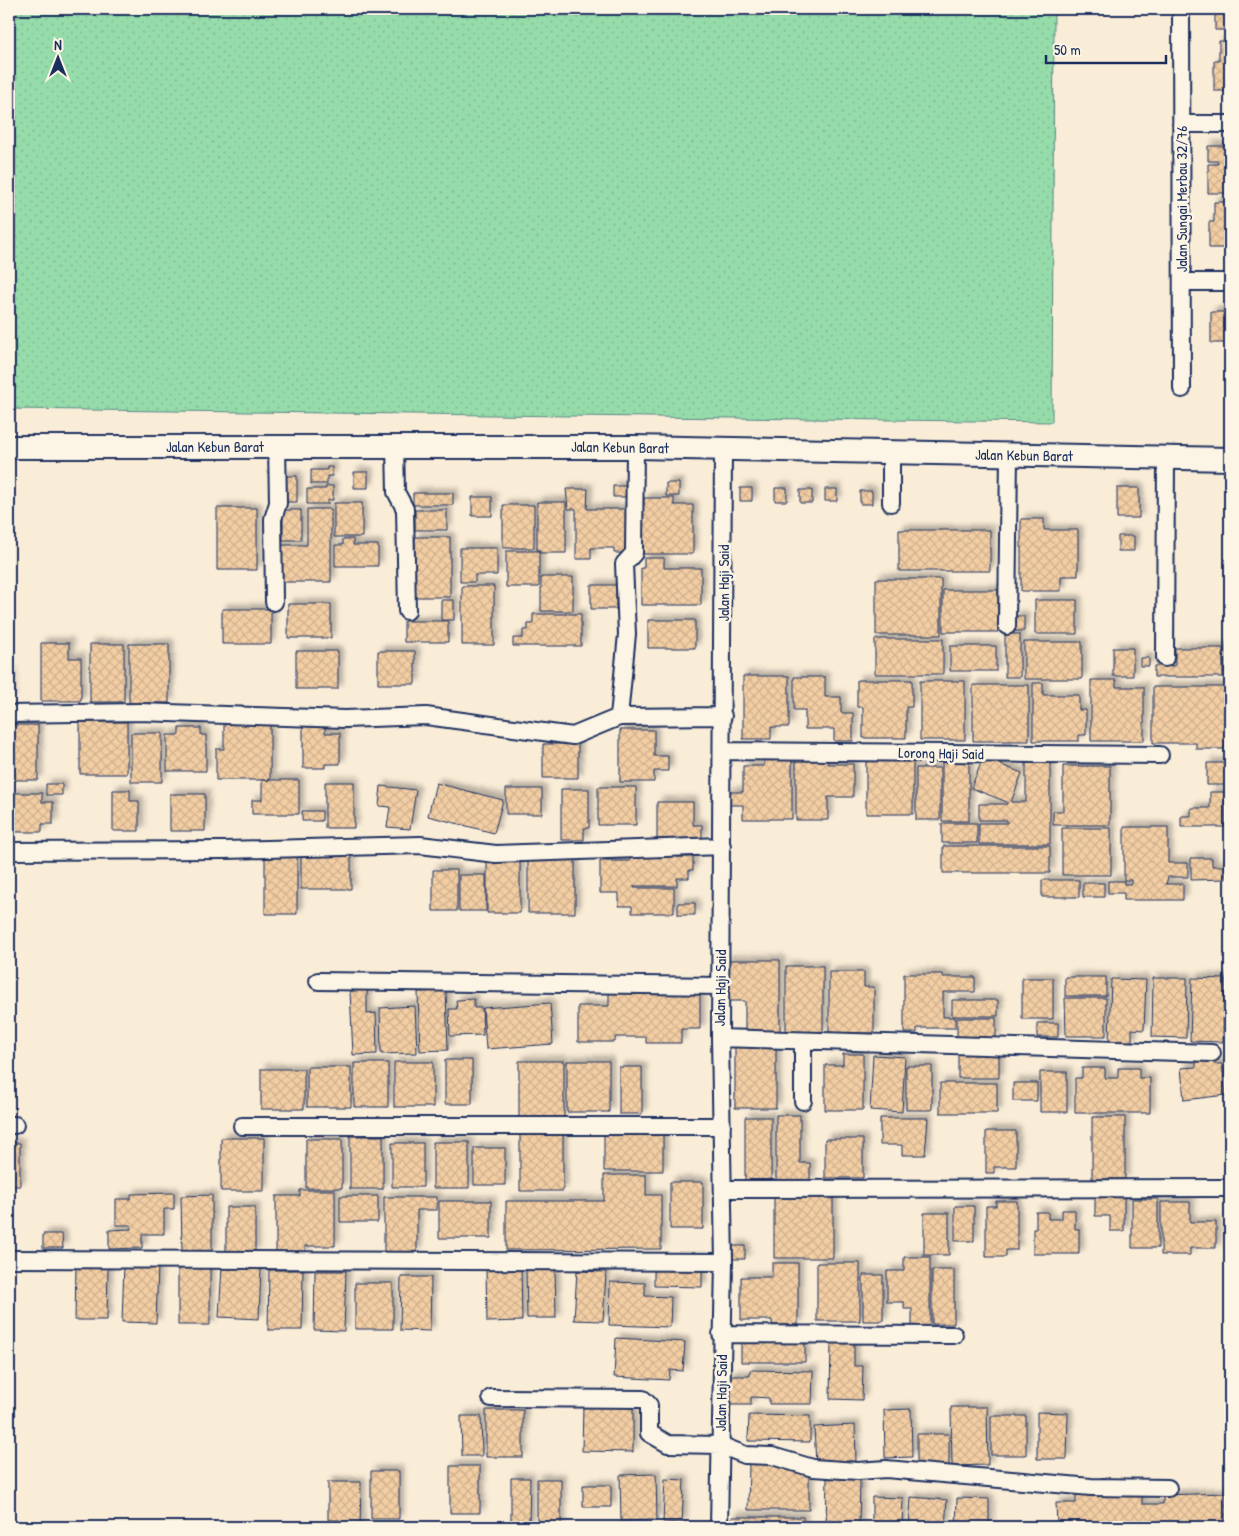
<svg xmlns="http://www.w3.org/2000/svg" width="1239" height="1536" font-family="'Patrick Hand',sans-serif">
<defs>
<pattern id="grass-dots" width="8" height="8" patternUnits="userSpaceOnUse" patternTransform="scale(1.25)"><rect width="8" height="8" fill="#96dcaa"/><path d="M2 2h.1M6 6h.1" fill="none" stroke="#81bd95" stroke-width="1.8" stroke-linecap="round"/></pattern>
<pattern id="building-cross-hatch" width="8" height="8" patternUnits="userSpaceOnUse" patternTransform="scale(1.25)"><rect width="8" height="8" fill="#f3cea3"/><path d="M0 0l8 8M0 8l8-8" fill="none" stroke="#d0b18f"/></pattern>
<filter id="shadow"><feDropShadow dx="4.5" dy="-4.5" stdDeviation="2.5" flood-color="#0004"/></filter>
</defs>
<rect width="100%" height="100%" fill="#faedd8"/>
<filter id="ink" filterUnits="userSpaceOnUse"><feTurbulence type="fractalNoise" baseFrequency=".02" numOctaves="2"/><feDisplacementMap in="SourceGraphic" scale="10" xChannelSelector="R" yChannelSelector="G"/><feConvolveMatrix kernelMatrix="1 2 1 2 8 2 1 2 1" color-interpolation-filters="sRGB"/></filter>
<g filter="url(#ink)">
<path fill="url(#grass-dots)" stroke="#588684" d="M9,9H1054L1052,422L9,409Z"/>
<path fill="url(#building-cross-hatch)" stroke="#1b2f5e" filter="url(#shadow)" d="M1215,9H1230V30H1215Z
M1219,41H1230V91H1214V61H1219Z
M1208,146H1230V193H1208V164H1218V161H1208Z
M1214,202H1230V251H1226V248H1209V222H1214Z
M1211,312H1226V343H1211Z
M327,467H332V476H327V484H311V470H327Z
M354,472H368V488H354Z
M283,476H297V502H283Z
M666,483H679V496H666Z
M326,486H333V500H328V504H307V489H326Z
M613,486H627V497H613Z
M740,488H752V501H740Z
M775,488H787V501H775Z
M1117,488H1139V518H1117Z
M566,489H588L587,509H627L626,553H614V548H591V559H576V509H568Z
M825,489H837V501H825Z
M800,490H812V503H800Z
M860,491H872V504H860Z
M413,493H453V505H413Z
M472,497H492V516H472Z
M644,498H674V505H693V554H641V505H644Z
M537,502H566V553H540V550H537Z
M334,503H362V537H334Z
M503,505H534V548H503Z
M217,508H257V570H217Z
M307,509H331V582H280L277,545H307Z
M283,510H301V540H283Z
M415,510H447V530H415Z
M1021,519H1044V530H1078V576H1061V591H1021Z
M899,530H990V571H899Z
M1118,536H1134V551H1118Z
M415,537H450V597H415Z
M343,539H353V545H378V566H335V545H343Z
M460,548H497V575H475V582H460Z
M506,551H539V587H506Z
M644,558H664V568H701V605H641V568H644Z
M541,577H573V611H541Z
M876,579H941V635H876Z
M591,585H616V609H591Z
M462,586H494V645H462Z
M943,590H998V632H943Z
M441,600H454V620H441Z
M1035,600H1077V634H1035Z
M288,604H331V638H288Z
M222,609H271V644H222Z
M533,614H581V646H513V638H523V630H528V624H533Z
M1014,616H1024V631H1014Z
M648,620H695V648H648Z
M404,621H448V642H404Z
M1005,634H1020V677H1005Z
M875,639H943V674H875Z
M1024,642H1082V679H1024Z
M41,643H69V658H81V701H41Z
M90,644H124V702H90Z
M129,644H169V703H129Z
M950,646H996V671H950Z
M1113,648H1133V676H1113Z
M1175,648H1223V677H1154V666H1175Z
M296,651H338V689H296Z
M378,651H415V684H378Z
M1140,658H1149V666H1140Z
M9,672H11V701H9Z
M743,676H789V727H771V739H743Z
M794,677H825V697H841V713H853V741H834V729H805V710H794Z
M857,680H912V707H906V738H863V707H857Z
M1091,680H1116V687H1144V741H1091Z
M920,681H965V740H920Z
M1033,683H1043V695H1079V710H1086V735H1079V741H1033Z
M973,685H1029V741H973Z
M1153,687H1225V749H1196V743H1153Z
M224,721H270V780H216V749H224Z
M80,722H127V774H80Z
M9,725H38V780H9Z
M303,726H325V733H340V764H325V768H303Z
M179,728H201V735H206V771H167V735H179Z
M620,730H654V756H668V771H654V782H620Z
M131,733H162V782H131Z
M543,744H578V778H543Z
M983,758L1022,773L1011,802H1026V763H1050V844H979V823H1007V820H979V804H1007V802L971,788Z
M764,759H792V819H743V805H728V792H743V766H764Z
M796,760H828V764H853V797H828V820H796Z
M866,761H913V814H866Z
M942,761H969V821H942Z
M1207,763H1226V785H1207Z
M1063,766H1110V825H1053V811H1063Z
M916,768H940V820H916Z
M262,780H299V814H252V800H262Z
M325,782H354V828H325Z
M436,783L503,800L494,833L428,816Z
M46,784H62V795H46Z
M381,786L416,790L410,829L387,827L390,807L379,806Z
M598,787H636V825H598Z
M506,789H542V814H506Z
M561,789H589V828H584V840H561Z
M113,790H130V801H139V831H113Z
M1210,792H1225V827H1181V816H1191V808H1210Z
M11,793H42V802H53V824H42V832H11Z
M170,794H205V831H170Z
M657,802H693V825H702V839H657Z
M302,811H322V821H302Z
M942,823H977V843H942Z
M1124,827H1168V863H1188V877H1168L1166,884H1183V900H1124V893H1108V881H1124V884H1131V880H1124Z
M1062,828H1111V875H1062Z
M943,846H1050V873H943Z
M301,852H351V889H301Z
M630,852H677V857H693V870H689V878H677V886H634V888H674V913H632V906H619V893H600V861H630Z
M265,855H297V914H265Z
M528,858H575V913H528Z
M1191,858H1212V866H1226V879L1191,880Z
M487,860H520V913H487Z
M433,870H457V911H433Z
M459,875H486V911H459Z
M1042,880H1079V897H1042Z
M1083,883H1104V897H1083Z
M678,903H695V915H678Z
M726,960H780V1031H745V1001H726Z
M786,966H823V1032H786Z
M829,972H864V987H874V1033H829Z
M904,974H943V977H975V992H943V1017H955V1028H917V1033H904Z
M1065,977H1106V996H1065Z
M1022,978H1053V1019H1022Z
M1153,978H1187L1186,1038L1152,1037Z
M1192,978L1225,979L1223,1042L1190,1041Z
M1111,979L1146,980L1144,1030L1132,1029V1042L1109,1041Z
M367,990V1014L376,1013L377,1054L353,1055L350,991Z
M446,991L448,1050L420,1051L418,992Z
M609,991H700V1029H681V1043H646V1037H615V1042H578V1006H609Z
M1065,998H1106V1036H1066Z
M474,999V1008H482L483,1035L450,1036L449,1009H457L456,1000Z
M952,1000H998V1016H952Z
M550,1003L553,1044L486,1049L483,1008Z
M415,1006L417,1053L381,1054L380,1008Z
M957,1018H996V1038H957Z
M1037,1023H1058V1037H1037Z
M735,1043H776V1108H735Z
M958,1048H999V1078H958Z
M843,1054H863V1110H825V1065H843Z
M873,1055L905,1057L902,1112L870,1110Z
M445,1060H472V1104H445Z
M1214,1060V1064H1222L1226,1095L1184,1100L1181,1068L1196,1067V1062Z
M519,1061H564V1117H519Z
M567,1061H609V1112H567Z
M394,1062H433V1107H394Z
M354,1063H388V1107H354Z
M906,1066H932V1110H906Z
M307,1067H351V1107H307Z
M619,1067H642V1114H619Z
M1082,1068H1105V1078H1118V1068H1139V1078H1150V1113H1075V1078H1082Z
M261,1069H304V1109H261Z
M1040,1072H1067V1112H1040Z
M940,1083H997V1113H940Z
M1013,1083H1037V1101H1013Z
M776,1115H800V1163H810V1181H776Z
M745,1117H771V1181H745Z
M1092,1117H1125V1179H1092Z
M880,1118H928L925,1155H902V1145H880Z
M986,1131H1016V1167H994V1173H986Z
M520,1133H563V1191H520Z
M604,1134H663V1171H604Z
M350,1136H383V1189H350Z
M221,1138H264V1191H221Z
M306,1139H342V1188H306Z
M825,1139H863V1178H825Z
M433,1142H469V1188H433Z
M9,1143H20V1186H9Z
M392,1143H423V1187H392Z
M474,1148H505V1185H474Z
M604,1175H646V1195H661V1249L506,1250V1201H604Z
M670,1182H703V1229H670Z
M300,1190H335V1246H305V1254H276V1196H300Z
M774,1192H833V1258H774Z
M174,1193V1209H164V1234H142V1248L109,1249V1230L131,1229V1225H116V1199H131V1194Z
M212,1195V1252H182L181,1196Z
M340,1196H378V1222H340Z
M384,1197H437V1210H417V1252H384Z
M1095,1197H1124V1231H1110V1216H1095Z
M1132,1199H1158V1248H1132Z
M439,1201H491V1238H439Z
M996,1201H1017V1250H1006V1257H986V1206H996Z
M1161,1202H1190V1222H1216V1248H1190V1255H1161Z
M955,1206H974V1241H955Z
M226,1207H255V1252H226Z
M1062,1210H1075V1229H1079V1254H1033V1229H1036V1212H1048V1219H1062Z
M924,1213H949V1255H924Z
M43,1234H62L63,1248H43Z
M733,1246H745V1259H733Z
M904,1257H930V1328H912V1309H904V1302H887V1271H904Z
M178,1261H210V1325H178Z
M772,1263H798V1325H772V1320H741V1277H772Z
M817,1263H860V1321H817Z
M124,1264L158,1265L156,1323L122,1322Z
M76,1265L108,1266L107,1320H75Z
M654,1265L702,1266V1287L654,1286Z
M222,1266L261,1267L259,1319L219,1317Z
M521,1268L522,1321L487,1322L486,1269Z
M269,1270H303L302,1330H268Z
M526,1270H555L556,1318H527Z
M932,1270H954V1324H932Z
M315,1271H346L344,1331L314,1330Z
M577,1271L606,1272L603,1321L574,1320Z
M863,1275H883V1321H863Z
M401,1277H431L430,1331L400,1330Z
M610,1282L645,1283V1296L671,1297L670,1327L609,1325Z
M355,1283H393V1329H355Z
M616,1338L685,1342L683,1371L670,1370L669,1380L614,1377Z
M741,1339H805V1362H741Z
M831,1343H854V1366H863L862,1400L830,1399Z
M750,1370L813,1371L812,1404H769V1398L751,1397V1405H728V1376H750Z
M583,1406L633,1407V1452L582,1451Z
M951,1407H987L988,1465L952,1466Z
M911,1409L912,1457L885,1458L884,1410Z
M486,1410H523V1457H486Z
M1037,1412L1068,1413L1067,1459H1037Z
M749,1415L810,1416V1442L748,1441Z
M461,1416H481L482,1456H462Z
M991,1416H1026V1455H991Z
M855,1425L856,1461L816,1464L814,1427Z
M917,1434H949V1466H917Z
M749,1464L798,1465L809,1470V1510H748Z
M450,1466H480V1513H450Z
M371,1471H399V1519H371Z
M656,1474L657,1520L621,1521L620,1475Z
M511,1478H530L529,1524H511Z
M827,1478L860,1479L859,1527H826Z
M537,1479H561V1527H537Z
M665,1479L684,1480L682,1523L663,1522Z
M328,1482H361L360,1527H339V1520H328Z
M583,1485H611V1507H583Z
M1142,1491V1504H1163V1495L1226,1493V1527H1057L1056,1503H1076V1493Z
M872,1497L903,1498L902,1527H872Z
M911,1497L947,1500L945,1527H909Z
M957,1498L989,1499V1527H956Z
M732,1517H803V1527H732Z"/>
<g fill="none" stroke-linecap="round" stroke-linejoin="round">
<defs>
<path id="street" d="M1181,9L1182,389
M1181,124H1230
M1182,282H1230
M395,446L396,492L405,509L407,611
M891,453V503
M274,602L273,519L278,503L277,446
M1007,626L1009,454
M1165,658L1166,458
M9,714L140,712L345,719L426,716L573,736L619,717L723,716
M619,717L627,634L624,564L634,553L635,447
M722,751L1160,755
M9,851L224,850L420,845L496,854L722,846
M318,981L721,986
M720,1038L1212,1053
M803,1041V1101
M9,1125H15
M242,1126H722
M724,1189L1230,1188
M9,1259L724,1262
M721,1334L954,1335
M491,1398L643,1399L649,1405V1433L668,1444L720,1445L745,1455L772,1456L813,1468L858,1471L886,1469L1091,1487L1168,1488
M719,1527L724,1262L720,1038L723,448"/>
<path id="secondary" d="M9,447H635L1230,459"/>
</defs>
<use href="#street" stroke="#1b2f5e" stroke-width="20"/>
<use href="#secondary" stroke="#1b2f5e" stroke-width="26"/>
<use href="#street" stroke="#fcf5e5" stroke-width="16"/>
<use href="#secondary" stroke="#fcf5e5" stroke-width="22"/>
</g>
</g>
<g text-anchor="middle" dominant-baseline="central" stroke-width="5" stroke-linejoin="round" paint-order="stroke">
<g font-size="15" fill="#1b2f5e" stroke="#fcf5e5">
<text transform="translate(1181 199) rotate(-90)">Jalan Sungai Merbau 32/76</text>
<text x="215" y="446">Jalan Kebun Barat</text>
<text transform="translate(620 447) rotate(1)">Jalan Kebun Barat</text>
<text transform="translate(1024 455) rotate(1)">Jalan Kebun Barat</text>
<text transform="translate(723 583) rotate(-90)">Jalan Haji Said</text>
<text transform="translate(941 753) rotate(1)">Lorong Haji Said</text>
<text transform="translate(720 988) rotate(-89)">Jalan Haji Said</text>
<text transform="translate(721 1393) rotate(-89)">Jalan Haji Said</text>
</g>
</g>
<rect width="1239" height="1536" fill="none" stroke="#fcf5e5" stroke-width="30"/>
<rect x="15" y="15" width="1209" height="1506" fill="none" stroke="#1b2f5e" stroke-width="2" filter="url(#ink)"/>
<g transform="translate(58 58)" stroke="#fcf5e5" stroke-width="4" paint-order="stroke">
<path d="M0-4L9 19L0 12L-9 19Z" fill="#1b2f5e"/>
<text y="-8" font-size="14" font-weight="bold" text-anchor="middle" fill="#1b2f5e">N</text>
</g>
<path d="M1046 55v8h120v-8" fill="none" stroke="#1b2f5e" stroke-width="2.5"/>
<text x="1054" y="55" font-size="15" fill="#1b2f5e" stroke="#fcf5e5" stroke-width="4" paint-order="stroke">50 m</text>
</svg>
